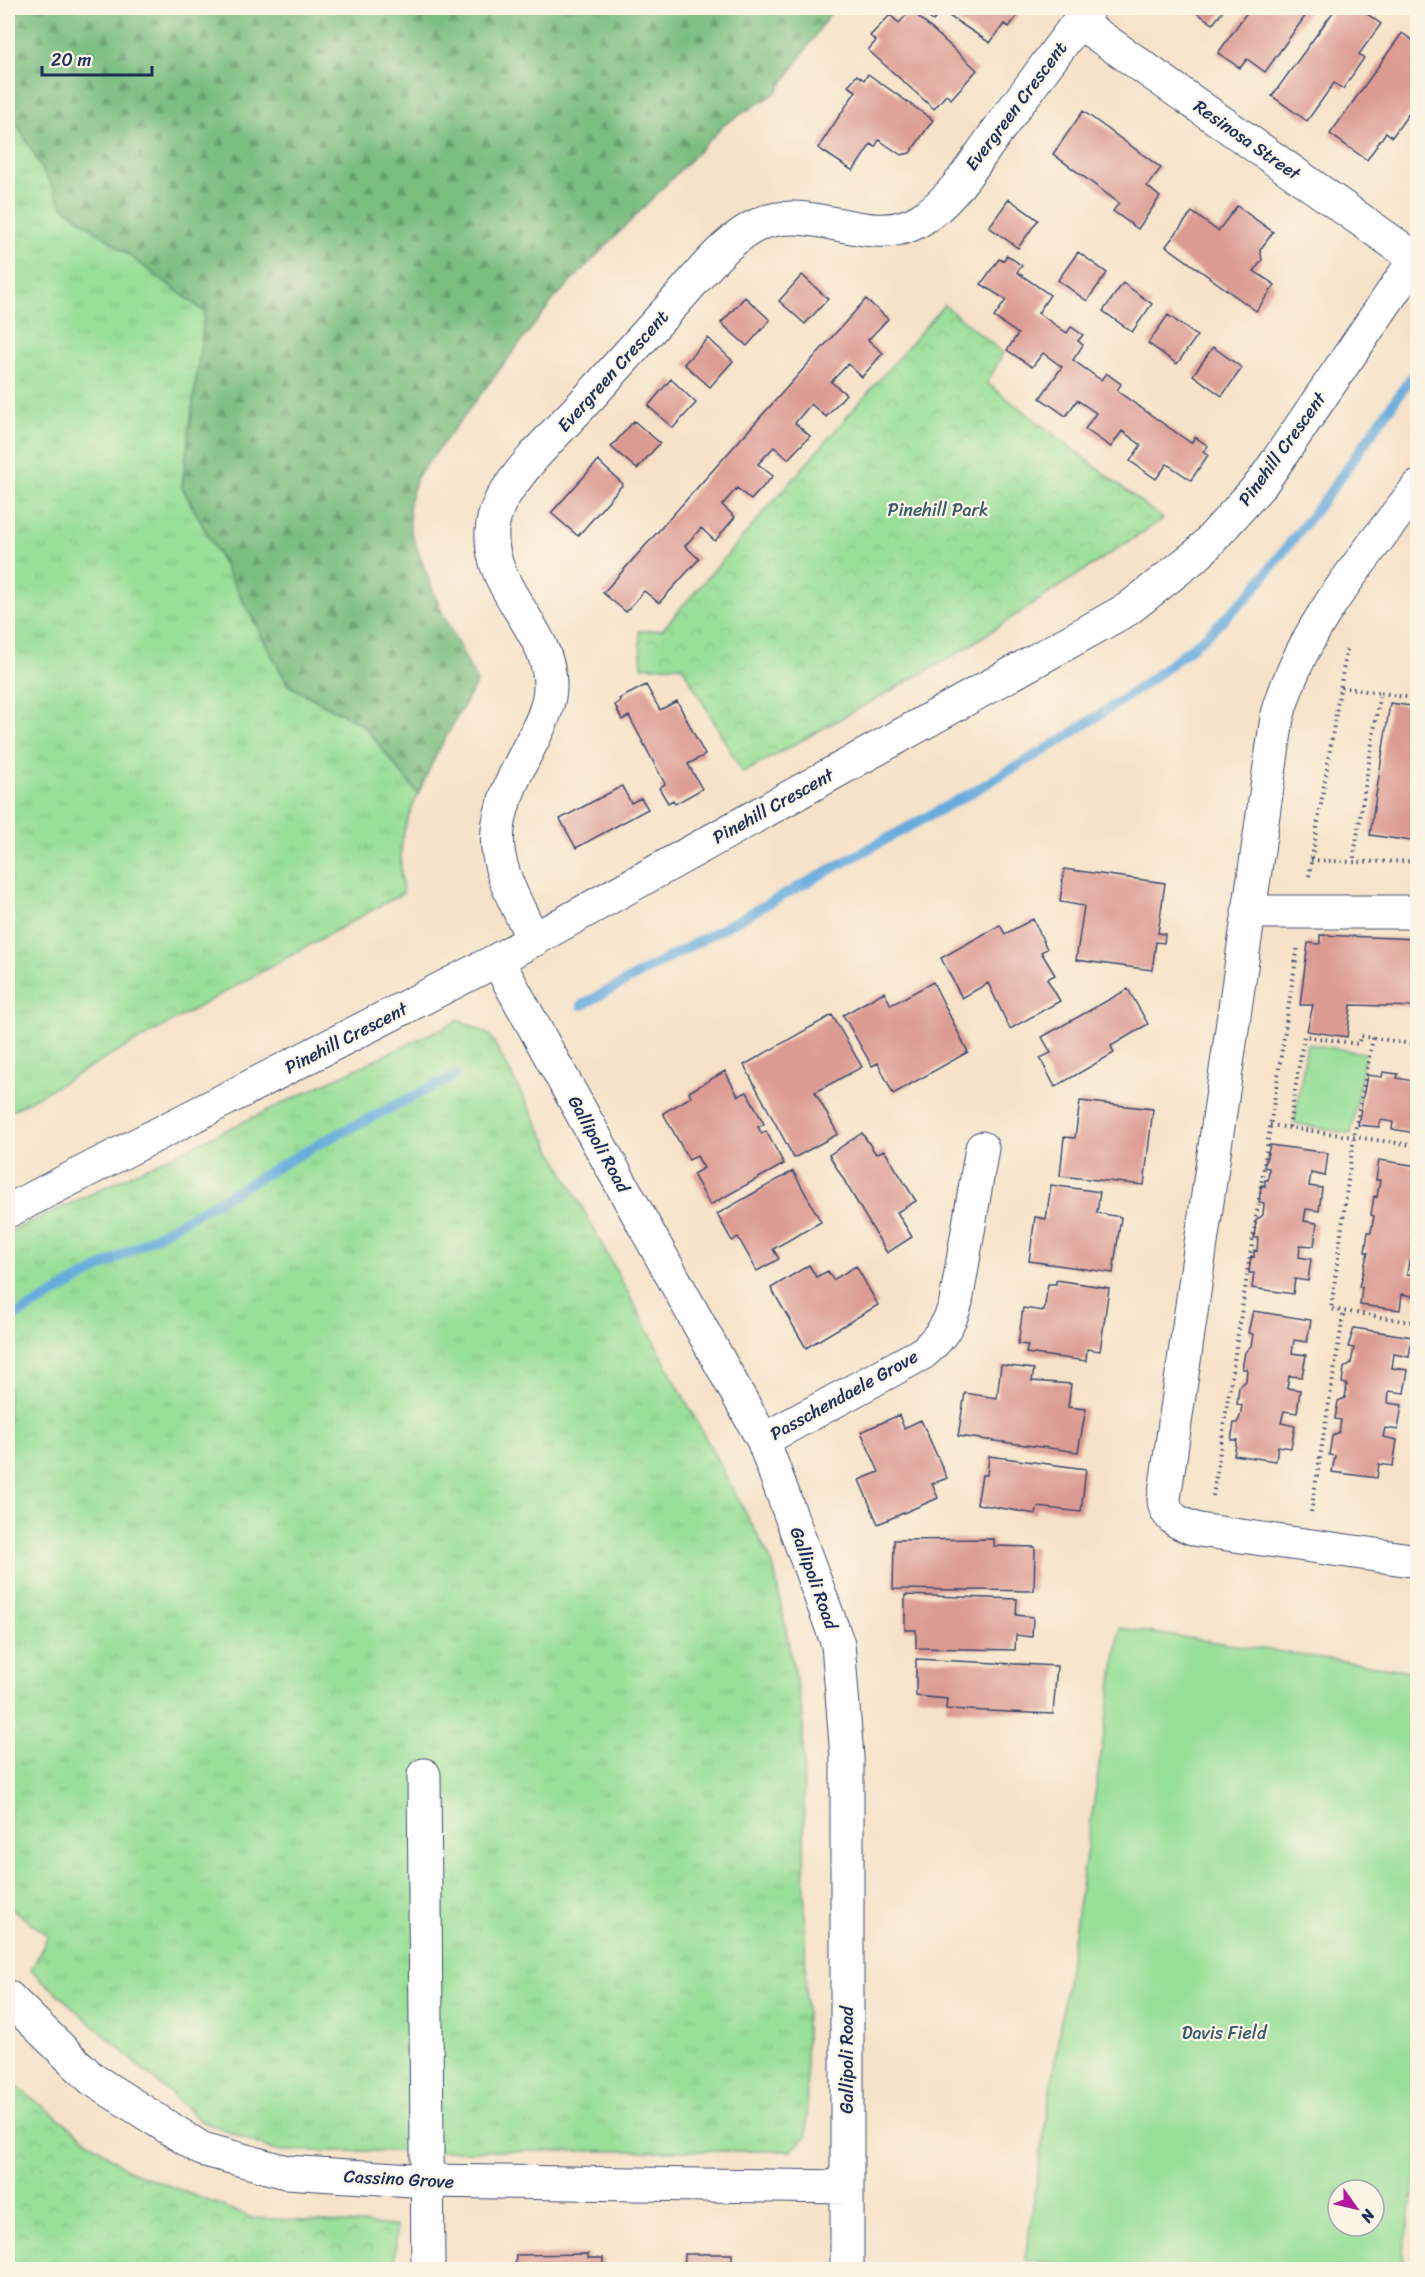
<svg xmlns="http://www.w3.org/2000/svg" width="1425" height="2277" font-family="Sriracha,sans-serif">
<defs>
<pattern id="grass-tufts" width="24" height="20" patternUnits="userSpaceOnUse" patternTransform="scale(1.5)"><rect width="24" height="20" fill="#98df98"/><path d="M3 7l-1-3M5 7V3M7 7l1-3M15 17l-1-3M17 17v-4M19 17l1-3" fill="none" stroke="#82c085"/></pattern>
<pattern id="forest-firs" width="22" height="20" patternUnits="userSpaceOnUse" patternTransform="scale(1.5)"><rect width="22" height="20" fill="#7abe80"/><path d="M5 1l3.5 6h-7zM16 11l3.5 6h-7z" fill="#639b6c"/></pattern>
<pattern id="park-crowns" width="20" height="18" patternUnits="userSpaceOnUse" patternTransform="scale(1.5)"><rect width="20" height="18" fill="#98df98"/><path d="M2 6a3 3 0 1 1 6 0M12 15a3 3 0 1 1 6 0" fill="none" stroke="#82c085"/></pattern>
</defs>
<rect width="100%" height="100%" fill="#fcf5e5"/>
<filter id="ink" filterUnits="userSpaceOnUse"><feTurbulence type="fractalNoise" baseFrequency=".0167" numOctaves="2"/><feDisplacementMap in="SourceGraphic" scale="12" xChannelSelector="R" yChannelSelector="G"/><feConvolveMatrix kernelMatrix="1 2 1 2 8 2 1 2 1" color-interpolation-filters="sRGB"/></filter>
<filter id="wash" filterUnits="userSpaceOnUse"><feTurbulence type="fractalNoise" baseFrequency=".008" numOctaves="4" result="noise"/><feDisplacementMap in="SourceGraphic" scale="24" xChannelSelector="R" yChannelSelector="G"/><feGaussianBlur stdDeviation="1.35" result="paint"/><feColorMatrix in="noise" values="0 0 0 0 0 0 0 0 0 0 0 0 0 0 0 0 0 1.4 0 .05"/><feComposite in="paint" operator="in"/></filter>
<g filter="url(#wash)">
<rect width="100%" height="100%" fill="#f6e2c8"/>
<path fill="url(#grass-tufts)" stroke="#5a877b" stroke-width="1.5" d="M8,108L63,206L205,312L182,487L288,685L364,726L418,794C400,832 398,852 403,893L8,1113Z
M459,1020L490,1035L773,1564L803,1717L807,2136L791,2151H276L201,2121L31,1970L48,1936L8,1906V1233Z"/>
<path fill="url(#forest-firs)" stroke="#4a766f" stroke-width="1.5" d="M8,8H834L776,93L725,124L554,299L417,477L409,503L410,530L439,606L477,682L438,751L418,794L364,726L288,685L182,487L205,312L63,206L8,108Z"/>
<path fill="url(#park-crowns)" stroke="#5a877b" stroke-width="1.5" d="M944,305L1003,353L987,383L1163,519L955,655L743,773L682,666L642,667L639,631L662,630Z
M8,2080L128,2170L253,2218L396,2226L395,2269H8Z"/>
<path fill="#98df98" stroke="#5a877b" stroke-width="1.5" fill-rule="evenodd" d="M1307,1044L1365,1053L1351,1134L1294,1123Z
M1120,1628L1417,1672L1418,2163L1401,2269L1092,2270L1025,2259ZM1338,2190H1374V2226H1338Z"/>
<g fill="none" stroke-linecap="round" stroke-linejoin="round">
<path stroke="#68acdd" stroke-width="10" d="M582,1005L967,795L1060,741L1141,687L1204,638L1251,593L1330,492L1418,368
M8,1320L322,1142L456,1075"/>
</g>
<g id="blocks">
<path fill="#db9a92" d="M927,8L939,14L933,21L922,13Z
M951,8H1023L1009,27L1004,24L990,43L946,14Z
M1190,8H1225L1213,24Z
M1250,8H1311L1265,72L1247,59L1240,68L1218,53Z
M1336,8H1359L1381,24L1359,54L1364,58L1343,89L1334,83L1307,121L1272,96Z
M911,10L977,70L951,99L946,95L934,109L868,50L876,41L870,36L890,15L899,23Z
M1402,33L1418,44V101L1392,137L1386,132L1367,160L1330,134Z
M868,74L933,120L910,153L901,155L879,140L875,147L871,144L853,171L818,148L856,91L848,86L857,75L864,80Z
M1083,111L1161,168L1147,186L1160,197L1138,229L1113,211L1119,203L1053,154Z
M1009,199L1038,220L1018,248L989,227Z
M1237,206L1273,232L1260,250L1262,260L1254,271L1275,285L1256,311L1166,246L1192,212L1218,231Z
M1078,252L1107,273L1087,301L1058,280Z
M1007,255L1022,266L1017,272L1050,295L1038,313L1067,333L1071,327L1083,335L1078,341L1083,345L1073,360L1101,380L1106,373L1121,384L1117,391L1191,443L1195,437L1208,446L1203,452L1208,455L1191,480L1167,464L1156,479L1130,461L1141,445L1122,431L1111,447L1085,429L1096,413L1077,400L1066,416L1040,398L1062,367L1043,353L1032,367L1007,350L1018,334L994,317L1006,300L981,284L999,259L1003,261Z
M802,275L828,299L805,324L779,301Z
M1123,283L1152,304L1132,332L1103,311Z
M745,297L770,320L747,346L721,323Z
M866,299L888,319L868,340L883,353L862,377L848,364L831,382L846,394L826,417L811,404L795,423L810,436L788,459L774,447L758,464L773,476L751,500L737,488L722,505L735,517L715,541L701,528L685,546L699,559L659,603L644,591L626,612L603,593Z
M1168,315L1197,336L1177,364L1148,343Z
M708,338L733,361L710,387L684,364Z
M1213,347L1242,368L1222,396L1193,375Z
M671,379L696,403L673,428L648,406Z
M634,421L660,443L637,469L611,447Z
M598,461L623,484L578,536L551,513Z
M646,685L660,710L677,701L705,755L688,764L702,789L675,804L673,800L668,803L659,788L665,784L629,716L622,720L615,705L621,701L619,699Z
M1390,703L1418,707V842L1370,835Z
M622,786L631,803L641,798L648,809L576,848L560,819Z
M1064,869L1165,883L1158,933L1165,934L1164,943L1156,942L1152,970L1076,960L1084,906L1060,902Z
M1033,919L1047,949L1041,952L1055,975L1047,979L1060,1001L1010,1029L988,983L962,998L941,958L1000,925L1005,934Z
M1320,935L1418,939V1007L1351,1005L1347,1037L1307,1031L1313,1005H1300L1308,943L1320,944Z
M933,982L968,1052L893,1094L878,1063L872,1066L843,1015L884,992L891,1005Z
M1128,989L1148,1024L1111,1046L1114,1053L1055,1087L1040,1058L1051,1053L1042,1037Z
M832,1015L862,1067L815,1092L838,1134L794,1158L744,1065Z
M725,1071L738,1096L747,1092L764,1124L758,1127L762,1134L766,1131L784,1164L710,1205L693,1174L704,1168L697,1156L689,1160L663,1113L691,1097L689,1092Z
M1383,1072L1398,1074L1397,1078L1418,1082V1125L1414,1133L1392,1129L1393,1122L1381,1120L1379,1127L1358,1125L1367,1075L1382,1077Z
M1080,1101L1153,1109L1144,1185L1060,1176L1064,1137L1075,1138Z
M862,1133L876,1154L884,1150L916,1201L897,1212L912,1237L887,1253L829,1155Z
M1270,1145L1328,1153L1325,1176L1311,1173L1309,1186L1322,1188L1319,1211L1306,1209L1304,1221L1317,1223L1314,1246L1300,1245L1299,1257L1311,1259L1308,1281L1295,1279L1293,1294L1252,1288L1254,1273H1249L1251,1256L1254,1257V1250L1257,1251L1258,1238H1254L1256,1220L1263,1215L1264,1203L1259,1202L1261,1185L1265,1186V1180H1268L1269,1168L1264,1167Z
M1379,1160L1418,1166V1225H1415L1413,1238L1418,1239V1261L1409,1260L1407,1274L1418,1275V1291L1416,1297L1402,1294L1400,1310L1360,1305L1362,1287H1359L1368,1252H1365L1368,1232H1371L1374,1216L1371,1215L1374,1196L1377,1197L1380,1180H1376Z
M793,1171L821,1222L773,1249L779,1259L757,1271L738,1237L732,1241L717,1214Z
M1051,1185L1100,1192L1097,1213L1121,1217L1113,1273L1029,1261L1035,1217L1046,1219Z
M809,1265L816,1277L828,1271L833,1280L856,1266L878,1305L806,1348L771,1288Z
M1056,1280L1109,1288L1100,1351L1087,1349L1086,1361L1026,1353L1028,1345L1018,1344L1023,1308L1044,1311L1048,1284H1056Z
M1253,1311L1311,1320L1307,1342L1294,1340L1292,1353L1306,1355L1302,1377L1289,1376L1287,1388L1300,1390L1297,1413L1284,1411L1281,1423L1295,1426L1291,1448L1278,1446L1276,1461L1234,1455L1237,1440H1231L1234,1423H1237L1240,1417L1242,1405L1237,1404L1239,1387L1246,1381L1247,1369H1242L1245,1352L1251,1346L1253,1334L1248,1333Z
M1354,1328L1412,1337L1409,1357L1394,1354L1392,1368L1408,1370L1404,1393L1389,1391L1388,1403L1402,1405L1398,1430L1385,1428L1383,1437L1397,1440L1393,1466L1379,1464L1377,1478L1332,1472L1335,1456L1329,1455L1332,1436L1339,1432L1341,1420L1335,1419L1338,1401L1345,1398L1347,1384L1342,1383L1344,1368L1351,1363L1354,1348L1348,1347Z
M1001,1365L1034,1369L1032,1381L1071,1384L1068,1407L1086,1409L1078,1452L958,1436L965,1393L997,1398Z
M899,1415L904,1428L921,1420L947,1478L932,1484L938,1498L878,1524L859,1480L879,1472L861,1432Z
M989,1456L1086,1469L1081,1512L1038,1507L1036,1514L977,1504L982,1475H987Z
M994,1539V1546L1035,1547L1034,1591L893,1589L894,1540Z
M905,1595L1017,1599L1016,1615L1033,1617L1032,1637L1016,1635L1015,1650L916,1648V1630H905Z
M916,1659L1057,1666L1053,1714L946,1709L947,1699L916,1696Z
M588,2254V2258H603V2270H515L516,2255Z
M685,2254H732V2270H684Z"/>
</g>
</g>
<g filter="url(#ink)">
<use href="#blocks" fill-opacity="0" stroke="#3c4a6e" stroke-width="1.5"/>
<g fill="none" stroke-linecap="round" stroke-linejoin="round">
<defs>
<path id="minor" d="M1079,22L1415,258
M1418,487C1363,559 1300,629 1277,718L1164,1499C1165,1519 1182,1525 1199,1530L1418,1561
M1248,912H1418
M534,940C492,857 482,838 526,753C536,733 550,709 550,686C551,630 488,590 492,531C493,520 496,510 501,500C525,461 563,426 594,392C621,362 649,331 676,301C701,274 727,237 762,223C814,203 871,250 920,220C953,200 974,163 996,133C1027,91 1058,49 1089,8
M497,960L763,1440L838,1644L847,1757V2270
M8,1211L497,960L1128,609L1199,553L1262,483L1418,255
M763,1440L923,1353C940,1338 950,1324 956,1302L982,1148
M424,1775L428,2270
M8,1997L92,2079L202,2149L286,2172L428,2181L847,2187"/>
</defs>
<use href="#minor" stroke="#3c4a6e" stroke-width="35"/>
<path stroke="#3c4a6e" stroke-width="4" stroke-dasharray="1.5 4.5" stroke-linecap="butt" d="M1341,687L1380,693
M1418,699L1380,693L1353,862L1418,861
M1311,860L1353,862
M1309,876L1347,647
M1373,1038L1354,1136L1331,1309L1418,1323
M1270,1125L1418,1146
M1289,1127L1304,1036L1358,1044L1361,1036L1418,1045
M1213,1496L1298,946
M1311,1512L1344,1311
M1414,1524L1418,1501"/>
<use href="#minor" stroke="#fff" stroke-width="33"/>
</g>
</g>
<g text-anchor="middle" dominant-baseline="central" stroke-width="4.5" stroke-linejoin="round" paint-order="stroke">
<g font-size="18" fill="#1b2f5e" stroke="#fcf5e5">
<text transform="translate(1016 106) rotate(-53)">Evergreen Crescent</text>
<text transform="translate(1247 140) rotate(35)">Resinosa Street</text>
<text transform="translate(613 371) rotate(-48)">Evergreen Crescent</text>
<text transform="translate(1282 449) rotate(-54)">Pinehill Crescent</text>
<text transform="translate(773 806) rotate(-29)">Pinehill Crescent</text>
<text transform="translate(346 1038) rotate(-27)">Pinehill Crescent</text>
<text transform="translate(599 1144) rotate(61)">Gallipoli Road</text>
<text transform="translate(844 1395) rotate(-29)">Passchendaele Grove</text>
<text transform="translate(814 1578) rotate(70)">Gallipoli Road</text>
<text transform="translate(847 2060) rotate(-90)">Gallipoli Road</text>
<text transform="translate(399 2179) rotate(3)">Cassino Grove</text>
</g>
<g font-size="18" fill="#3a5b6c" stroke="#fcf5e5">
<text x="938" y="510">Pinehill Park</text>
<text x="1224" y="2033">Davis Field</text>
</g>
</g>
<rect width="1425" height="2277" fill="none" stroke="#fcf5e5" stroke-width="30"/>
<g transform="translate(1356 2208) rotate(124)"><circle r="28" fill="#fcf5e5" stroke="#a2a6af" stroke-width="1.5"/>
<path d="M0-4.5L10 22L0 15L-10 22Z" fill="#b5179e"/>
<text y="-9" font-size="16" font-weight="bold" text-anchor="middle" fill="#1b2f5e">N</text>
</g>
<path d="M42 66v9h110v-9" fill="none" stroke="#1b2f5e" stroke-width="3"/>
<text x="51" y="66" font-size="18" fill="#1b2f5e" stroke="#fcf5e5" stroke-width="4.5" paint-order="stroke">20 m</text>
</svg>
